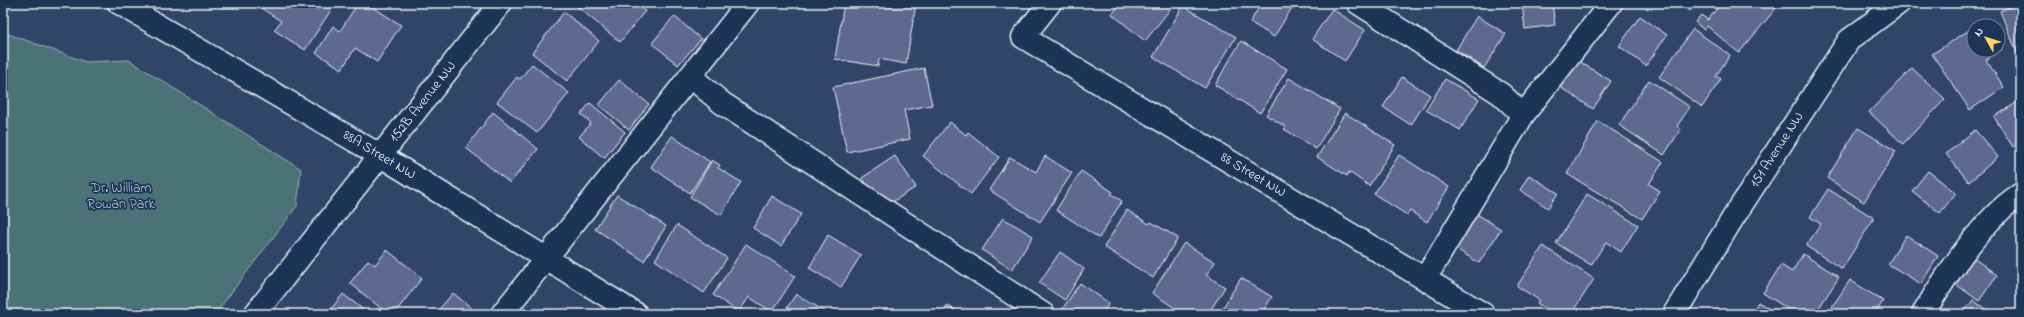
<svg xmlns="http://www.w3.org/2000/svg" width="2024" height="317" font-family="'Indie Flower',sans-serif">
<rect width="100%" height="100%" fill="#314568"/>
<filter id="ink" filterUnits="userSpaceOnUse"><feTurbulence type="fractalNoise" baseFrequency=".025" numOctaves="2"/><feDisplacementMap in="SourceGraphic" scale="8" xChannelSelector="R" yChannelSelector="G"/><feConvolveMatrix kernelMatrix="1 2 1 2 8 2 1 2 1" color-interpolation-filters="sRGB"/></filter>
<g filter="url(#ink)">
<path fill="#4b7276" stroke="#9ab2b7" d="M3,32L86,62L129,60L301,169L297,206L215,314H3Z"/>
<path fill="#5f6990" stroke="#e8f1f8" d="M260,3H320L331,10L305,50L274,30L281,21L258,6Z
M358,3H366L401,25L377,62L355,48L342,69L316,53L333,26L340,31Z
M573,3H636L645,11L620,42Z
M844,3H916L906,64L879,59L878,66L835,59Z
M1121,3H1175L1145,41L1112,14Z
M1262,3H1288L1293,6L1274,37L1250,22Z
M1522,3H1552L1555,25L1525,29Z
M1680,3H1696L1690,11Z
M1721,3H1773L1777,7L1739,53L1707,26L1704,30L1695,22L1701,15L1708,20Z
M2019,3H2021V54L2018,55L2000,11Z
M1183,6L1236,37L1205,88L1153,57Z
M1332,9L1365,30L1345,61L1312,39Z
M564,12L599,41L567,81L532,53Z
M674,16L701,39L678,65L652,43Z
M1477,16L1506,34L1484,68L1456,50Z
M1640,16L1667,35L1646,66L1619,46Z
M1983,21L1986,26H1975Z
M1974,27V50H1998V44L2002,49L1986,60L2004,87L1970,110L1932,54Z
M1693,29L1730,55L1716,76L1721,79L1702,107L1659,77Z
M1241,41L1287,69L1260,113L1215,85Z
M1577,60L1611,81L1593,109L1560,87Z
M532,64L569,93L537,133L497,102L517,77L520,79Z
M924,68L932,105L904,110L910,139L847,152L833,87Z
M1912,68L1945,99L1903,144L1869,112Z
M1402,77L1430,95L1411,125L1383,107Z
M1289,78L1340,109L1316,149L1284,129L1286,127L1266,115Z
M1445,79L1479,99L1460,130L1426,110Z
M619,80L649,104L629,130L599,105Z
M1649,80L1690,107L1677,126L1681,129L1664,155L1619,125Z
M2021,100V142L2013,147L1994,117Z
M590,103L625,132L604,158L579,137L591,123L581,114Z
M493,112L538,149L510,183L466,148Z
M1345,113L1395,145L1369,186L1349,172L1347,176L1317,157Z
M1598,121L1663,162L1649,184L1660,191L1642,219L1567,174Z
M950,122L966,135L968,132L999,157L971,194L923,156Z
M1858,128L1896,151L1864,202L1827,178Z
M1975,130L1998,157L1969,182L1946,154Z
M672,136L710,162L690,193L651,167Z
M1399,155L1449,187L1427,222L1410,211L1407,215L1374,194Z
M895,156L916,187L883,208L862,178Z
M1045,156L1072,173L1040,222L989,190L1010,157L1036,172Z
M712,160L720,165L718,168L741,182L721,215L690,197Z
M1081,171L1113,192L1111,194L1122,201L1099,238L1056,210Z
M1928,171L1956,193L1940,213L1912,191Z
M1529,175L1558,193L1548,208L1520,190Z
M1828,189L1874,218L1842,269L1806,246L1821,224L1810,217Z
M1587,194L1638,225L1621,252L1606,242L1591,265L1556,243Z
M617,195L666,226L644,261L595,229Z
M772,196L801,214L781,246L753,228Z
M1127,210L1149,224L1151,222L1178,238L1153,278L1104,247Z
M1472,211L1501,229L1479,263L1450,245Z
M1003,218L1033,236L1012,270L982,250Z
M677,225L727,258L704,293L655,260Z
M828,235L861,255L841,287L809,268Z
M1906,235L1938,256L1921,284L1888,264Z
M1184,243L1215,262L1206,275L1225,287L1208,314H1184L1152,293Z
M746,244L795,276L772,312L749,297L739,312L713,295Z
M1543,246L1594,279L1571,314H1554L1537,303L1539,300L1517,286Z
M387,250L422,278L394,314H388L350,283L368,260L375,265Z
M1060,252L1084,269L1065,300L1039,283Z
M1803,254L1839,277L1815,314H1796L1763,293L1781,265L1792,272Z
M1972,257L1997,275L1979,301L1954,283Z
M1241,278L1272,297L1263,311L1268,314H1219Z
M1850,280L1883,301L1875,314H1843L1832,307Z
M1080,283L1109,303L1102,314H1059Z
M453,293L479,314H435Z
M343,294L369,314H327Z
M796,294L829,314H783Z
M1973,300L1992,314H1963Z
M1758,302L1778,314H1751Z
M947,305L961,314H942Z"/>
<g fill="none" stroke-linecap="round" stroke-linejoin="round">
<defs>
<path id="minor" d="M119,3L381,156L636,314
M1050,3L1023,37L1483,314
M1358,3L1501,94L1523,115
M690,76L722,103L1043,314
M1425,279L1523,115L1611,3
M255,314L501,3
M502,314L748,3
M1674,314L1733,218L1849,40L1899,3
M1923,314C1945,277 1985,216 2021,194"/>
</defs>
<use href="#minor" stroke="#e8f1f8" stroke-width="25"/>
<use href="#minor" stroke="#1d3557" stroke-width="22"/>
</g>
</g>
<g text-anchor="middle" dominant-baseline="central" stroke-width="3.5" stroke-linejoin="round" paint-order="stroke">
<g font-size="14" fill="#e8f1f8" stroke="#1d3557">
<text transform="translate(423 102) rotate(-52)">152B Avenue NW</text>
<text transform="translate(1777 150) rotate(-57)">151 Avenue NW</text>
<text transform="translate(379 155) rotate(31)">88A Street NW</text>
<text transform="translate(1253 175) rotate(31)">88 Street NW</text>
</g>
<g font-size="14" fill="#b1c5ca" stroke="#1d3557">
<text x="121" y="188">Dr. William<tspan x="121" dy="16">Rowan Park</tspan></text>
</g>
</g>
<rect width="2024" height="317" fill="none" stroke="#1d3557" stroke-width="16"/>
<rect x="8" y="8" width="2008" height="301" fill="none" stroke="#e8f1f8" stroke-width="1.5" filter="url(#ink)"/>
<g transform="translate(1986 38) rotate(309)"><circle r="19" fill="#1d3557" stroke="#6e8097"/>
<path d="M0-3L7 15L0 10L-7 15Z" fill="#ffd166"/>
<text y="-6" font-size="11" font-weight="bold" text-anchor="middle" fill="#e8f1f8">N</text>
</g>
</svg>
